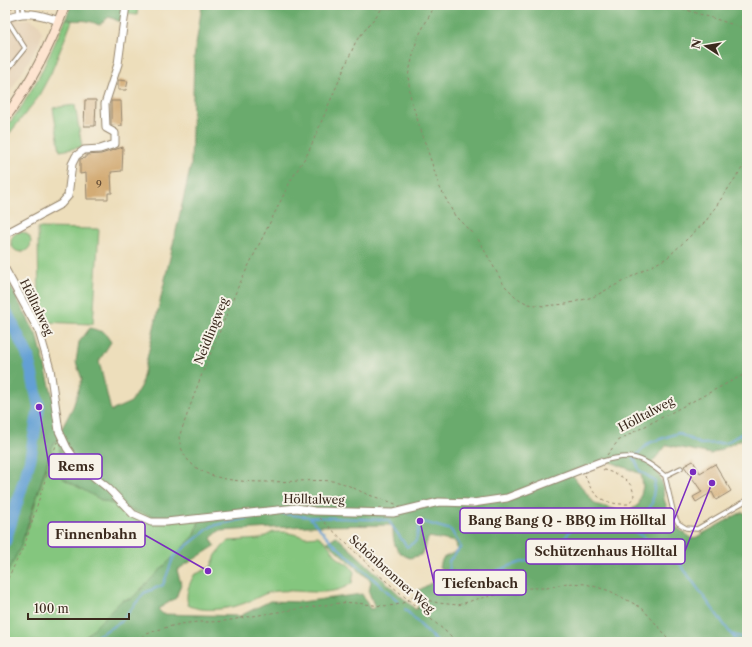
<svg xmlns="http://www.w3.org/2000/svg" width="752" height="647" font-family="'Libre Caslon Text',serif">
<rect width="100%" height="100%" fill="#f7f3e8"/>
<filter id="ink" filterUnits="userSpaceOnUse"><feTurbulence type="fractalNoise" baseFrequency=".025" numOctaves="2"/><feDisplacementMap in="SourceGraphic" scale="8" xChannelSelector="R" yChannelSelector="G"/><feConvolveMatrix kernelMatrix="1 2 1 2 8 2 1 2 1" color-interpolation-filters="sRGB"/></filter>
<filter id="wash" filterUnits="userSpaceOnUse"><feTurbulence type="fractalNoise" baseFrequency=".012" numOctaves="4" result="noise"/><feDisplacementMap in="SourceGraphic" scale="16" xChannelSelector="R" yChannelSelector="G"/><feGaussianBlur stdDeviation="0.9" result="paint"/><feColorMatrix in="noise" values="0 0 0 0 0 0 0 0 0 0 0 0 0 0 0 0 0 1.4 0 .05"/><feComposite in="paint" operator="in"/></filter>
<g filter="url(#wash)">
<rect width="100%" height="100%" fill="#eddebb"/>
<path fill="#e5d0b4" d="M5,5H11L18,20L30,19L39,24L42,32L40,42L5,100Z"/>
<path fill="#84c67e" stroke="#60784e" d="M128,5H138L137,15L127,14Z
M66,19L72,21L51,73L37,99L5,139V129L22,106L40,75Z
M75,105L82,147L60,151L53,108Z
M38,228L99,229L93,324L42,322L39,314Z
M11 242a10 10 0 1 1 20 0a10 10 0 1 1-20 0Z
M54,441L59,442L60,452L54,465L103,501L166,520L200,517L195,535L131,599L122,600L80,642H5V578L29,524Z
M273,532H285L306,537L318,536L325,541L338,558L350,566L354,572L352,583C329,600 297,587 271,592C262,594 254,600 245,603C230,609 202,613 188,605C185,593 189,585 194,575L211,567L216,555L223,546L229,541L260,539Z"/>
<path fill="#6bab6d" stroke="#536a46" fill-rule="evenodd" d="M71,5H124L123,23L109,17L99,25C83,17 80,23 66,19Z
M202,5H747V437L711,454L667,445L652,462L662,481L664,499L673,525L693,539L742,512L747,514V642H80L122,600L131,599L195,535L200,518L166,520L103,501L62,478L54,465L60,452L59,442L54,441L21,546L5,578V276L38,338L61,430L73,407L82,379L76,362L79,342L90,328L104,332L111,342L99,361L111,411L131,402L141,385L191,165L194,58ZM606,460L641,474L643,486L639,504L627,513L595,504L570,472ZM393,525C393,541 393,552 410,558L421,555L429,537L456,542L457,551L443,558L439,567L449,572L416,592L422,599L416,610L336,536L327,542L371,581L369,592L375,608L370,609L362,594L301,602L270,601L240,616L163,614L158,609L176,598L181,584L177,570L215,546L211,538L219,531L307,526Z"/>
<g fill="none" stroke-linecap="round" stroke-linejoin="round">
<path stroke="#63a0d4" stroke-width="2" d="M276,513L309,517L388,520L407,547L416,541L420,521L451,530L461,547L449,561L450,576L469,583C496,571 522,559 552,556L572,528L586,518L610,522L633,531L652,504L655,481L640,471L634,458L649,443L678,433L700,444L726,443L747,430
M309,517L333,543L398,601
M633,531L672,553L731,634L747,639
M405,609L437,642
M731,634L738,642
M92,642L95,637L121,622L144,593L163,585L174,556L212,526L262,515"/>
<path stroke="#63a0d4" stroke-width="12" d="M5,309L28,356L39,407L30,460L5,542"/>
</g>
<g id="blocks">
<path fill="#d3ac76" d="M118,80L128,81L126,90H118Z
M85,100H96L95,126H84Z
M111,101H121L122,126L111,125Z
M123,147L122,171L111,172L112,193H108V199H87L86,173L80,174V159L86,158V155L101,154Z
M693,461L700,473L715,464L731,491L716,500L712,492L696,502L693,497L702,492L684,466Z"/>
</g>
</g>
<g filter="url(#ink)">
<use href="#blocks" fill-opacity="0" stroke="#94846c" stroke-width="1"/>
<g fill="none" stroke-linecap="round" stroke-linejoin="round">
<defs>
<path id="lane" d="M18,5L19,14
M23,5L24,13
M5,73L25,48L6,18
M600,462C630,453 641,455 665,476L681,468
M665,476L674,515L678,523L686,528L697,529L747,500"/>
<path id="street" d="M5,19C25,10 39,14 59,21
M5,234L61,204L68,196L72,164L76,156L84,150L100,149L115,144V133L106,128L105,104L118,64L126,5
M5,269L39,331L50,369L59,431L67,448L79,465L108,488L133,514L151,522H166L297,508L314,511L393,513L439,502L473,503L507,498L600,462"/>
<path id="secondary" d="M5,118C31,83 50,46 65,5"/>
</defs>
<use href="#lane" stroke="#94846c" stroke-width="5.5"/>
<use href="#street" stroke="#94846c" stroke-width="9"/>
<use href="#secondary" stroke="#94846c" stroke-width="11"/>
<path stroke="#94846c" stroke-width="1" stroke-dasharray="3 3" stroke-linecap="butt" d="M33,5H40
M385,5L356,41L308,153L291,180L238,287L200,379L179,437C185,500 291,477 332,481C345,482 356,490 369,495C378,498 388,501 398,505
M435,5L417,39L408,76L411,100L440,188L455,216L478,239L504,285L517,298L528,304L544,306L566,304L593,297L667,258L706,221L747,161
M671,5L747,29
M5,11L14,7
M607,455L618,441L630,434L747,373
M585,475C592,497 605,505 628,504L634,497C633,478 617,474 601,469
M320,518L379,575L458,642
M5,584L25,544L57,442
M131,642C152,630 174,624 198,622C207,622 216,622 225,621C263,614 302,608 340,603C364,600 394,615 413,596L438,603L458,605L477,599L529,588H547L567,583L586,584L610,591L642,608L664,633L669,642"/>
<use href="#lane" stroke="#fff" stroke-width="3.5"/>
<use href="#street" stroke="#fff" stroke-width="7"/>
<use href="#secondary" stroke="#fde4d0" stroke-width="9"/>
</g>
</g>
<g text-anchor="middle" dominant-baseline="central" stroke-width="4" stroke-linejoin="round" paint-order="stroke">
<g font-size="10" fill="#614a34">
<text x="99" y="183">9</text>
</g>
<g font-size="12" fill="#3b2a1e" stroke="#f7f3e8">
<text transform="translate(37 307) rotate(64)">Hölltalweg</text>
<text transform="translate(211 331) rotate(-68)">Neidlingweg</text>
<text transform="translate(646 414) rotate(-28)">Hölltalweg</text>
<text transform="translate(314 499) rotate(1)">Hölltalweg</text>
<text transform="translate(392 574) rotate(42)">Schönbronner Weg</text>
</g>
</g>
<path fill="none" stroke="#7b2cbf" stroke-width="1.5" d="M39 407L49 466M693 472L674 520M208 571L145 535M712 483L685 551M420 521L434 583"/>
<g fill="#7b2cbf" stroke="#f7f3e8" stroke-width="1.5">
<circle cx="39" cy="407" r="4"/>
<circle cx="693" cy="472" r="4"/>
<circle cx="208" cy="571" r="4"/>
<circle cx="712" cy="483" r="4"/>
<circle cx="420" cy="521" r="4"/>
</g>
<g fill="#f7f3e8" stroke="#7b2cbf" stroke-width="1.5">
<rect x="49" y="454" width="53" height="25" rx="4"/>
<rect x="460" y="508" width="214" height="25" rx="4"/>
<rect x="48" y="522" width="97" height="25" rx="4"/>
<rect x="526" y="539" width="159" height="25" rx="4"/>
<rect x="434" y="570" width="92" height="25" rx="4"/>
</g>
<g font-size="13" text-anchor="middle" font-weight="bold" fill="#3b2a1e">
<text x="76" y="471">Rems</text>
<text x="567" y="525">Bang Bang Q - BBQ im Hölltal</text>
<text x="96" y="539">Finnenbahn</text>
<text x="606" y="556">Schützenhaus Hölltal</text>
<text x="480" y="588">Tiefenbach</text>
</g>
<rect width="752" height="647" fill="none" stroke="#f7f3e8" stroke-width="20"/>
<g transform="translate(706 46) rotate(282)" stroke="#f7f3e8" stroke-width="3" paint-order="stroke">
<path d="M0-3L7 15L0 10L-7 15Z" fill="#3b2a1e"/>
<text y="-6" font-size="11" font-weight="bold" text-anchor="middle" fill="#3b2a1e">N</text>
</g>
<path d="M28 613v6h101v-6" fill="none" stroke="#3b2a1e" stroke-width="2"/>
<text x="34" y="613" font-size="12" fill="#3b2a1e" stroke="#f7f3e8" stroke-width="3" paint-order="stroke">100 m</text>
</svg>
